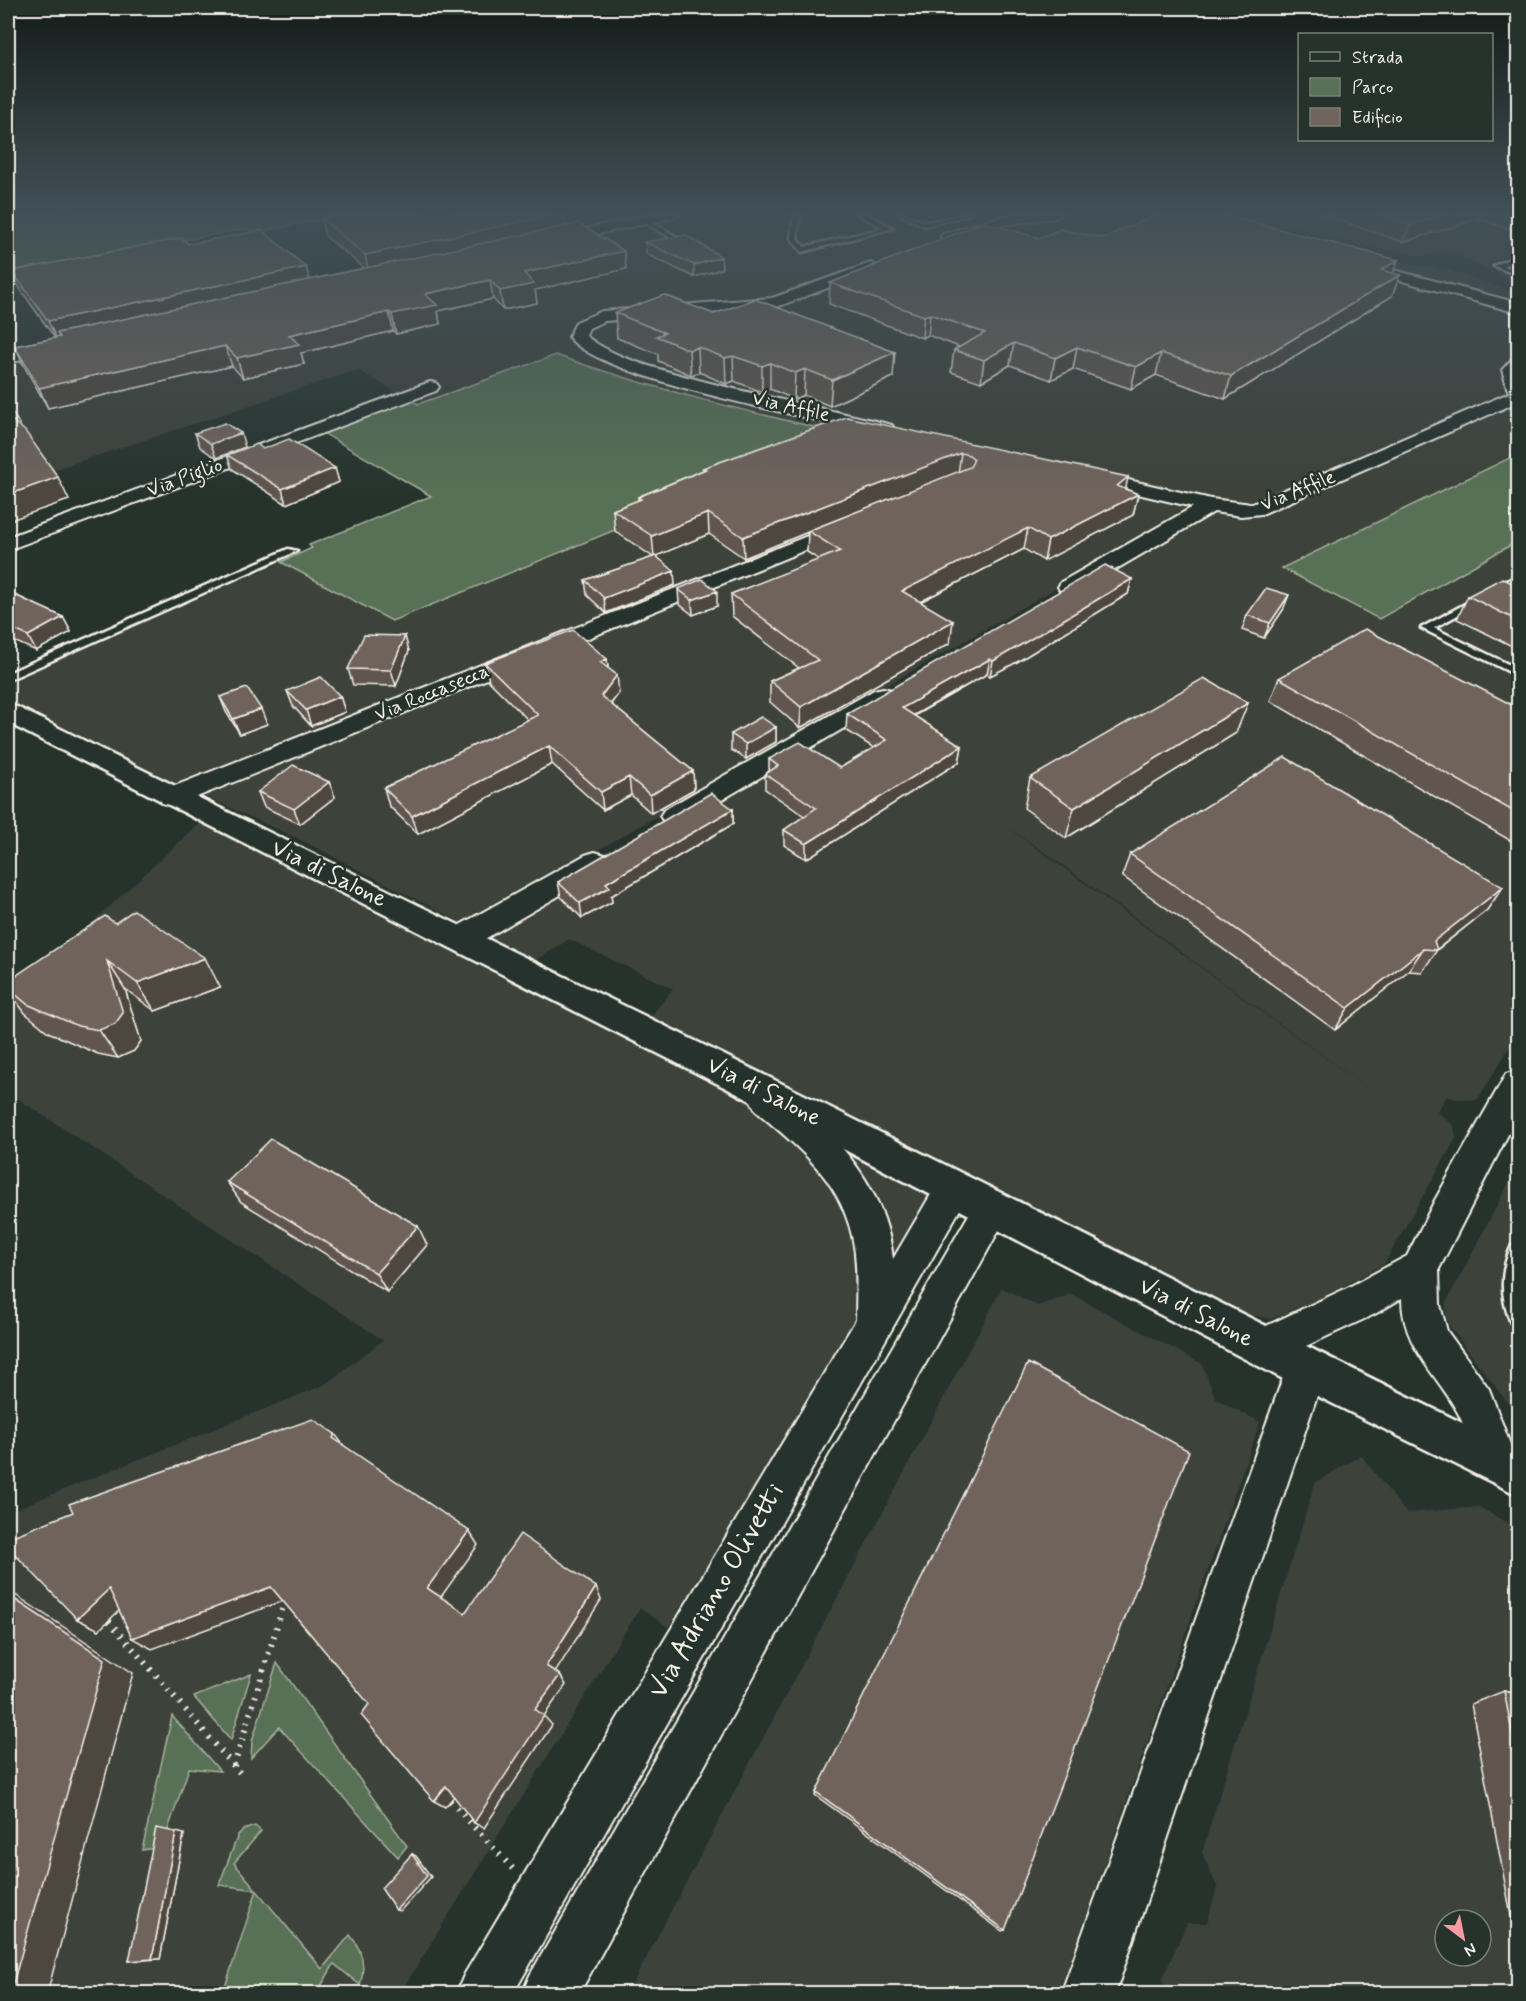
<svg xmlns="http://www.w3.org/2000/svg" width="1526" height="2001" font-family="Mynerve,sans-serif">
<rect width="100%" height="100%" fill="#26332d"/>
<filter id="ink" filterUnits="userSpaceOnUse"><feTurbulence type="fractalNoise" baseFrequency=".0167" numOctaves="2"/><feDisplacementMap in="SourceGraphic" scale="12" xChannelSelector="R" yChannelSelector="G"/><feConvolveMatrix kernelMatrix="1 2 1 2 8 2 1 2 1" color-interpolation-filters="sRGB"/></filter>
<g filter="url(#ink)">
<path fill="#3c423b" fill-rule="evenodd" d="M685,214H1206L1344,251L1448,270L1518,293V454L1282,568L1379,619L1518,541V1033L1480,1096L1476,1100L1456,1099L1447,1096L1437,1112L1454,1126L1456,1138L1384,1264L1322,1298L1271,1319L1229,1310L648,1020L673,989L569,939L536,960L490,937L1104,573L1188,511L967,640L466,925L301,840L197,793L180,788L8,704V682L281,562L392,621L847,435L692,398L613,375L556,355L418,404L357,370L8,485V361ZM1010,829L1050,856L1381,1098Z
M1291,214H1518V283L1497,276L1496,272L1470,263L1473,261L1447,252L1423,256L1369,247L1310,233L1278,220L1294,216Z
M200,823L626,1036L933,1194L847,1344L668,1627L640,1608L400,1993L8,1994V1512L324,1385L383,1340L8,1092V1000Z
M1518,1165V1416L1452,1330L1446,1316V1303Z
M1002,1288L1038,1306L1071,1294L1202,1364L1216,1399L1260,1422L1059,1993L627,1994Z
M1361,1455L1406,1513L1479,1507L1518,1529V1993L1169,1994L1162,1980L1187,1923H1207L1217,1887L1202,1852L1315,1483ZM1445,1920H1481V1956H1445Z"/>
<path fill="#587055" stroke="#a6b09e" stroke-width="1.5" d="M8,214H370L297,224L260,232L244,229L185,240L169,246L22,269L8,278Z
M556,355C652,389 749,412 848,435L392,621L281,562L312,548L309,545L431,496L316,429L404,397L418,404Z
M1518,454V524L1509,529L1518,534V541L1379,619L1282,568Z
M277,1663L407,1846L398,1857L279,1727L251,1758L252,1741Z
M251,1674L231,1740L194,1697Z
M172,1716L220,1771L189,1768L162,1847L142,1850Z
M255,1826L261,1831L234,1863L322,1969L350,1935C363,1950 366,1966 360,1985L334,1964L317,1993H223L257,1890L219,1885L238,1835L243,1830Z"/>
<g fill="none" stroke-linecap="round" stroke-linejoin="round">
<defs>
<path id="lane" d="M794,214H800L797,238L804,247L884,228L857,214H866L893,228L802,252L791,238Z
M899,214C909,214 918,222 927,222C942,221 956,214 971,214L925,226Z
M642,219H646L689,244L684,245L642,221Z
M1518,255V259L1504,266L1518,271V275L1494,266Z
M288,549L297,551L8,680V673Z
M1518,575V582L1434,628L1518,669V676L1421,628Z
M1518,1243V1326L1511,1323C1500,1297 1500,1271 1512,1245Z"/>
<path id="street" d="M653,214H680L673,218L551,244L544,240L551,236Z
M1020,214H1062L1055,218L1006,224L948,241L941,237L943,234L1000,217Z
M1360,261L1518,303V313L1355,268L1353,265L1355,262Z
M871,263L878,267L876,270L774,308L605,321L589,328L586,336C615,359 656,368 691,378C757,396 825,408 892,425L894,429L892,433L885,435C826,421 599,379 569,337L576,322L602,311L772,298Z
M59,342L65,343L67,347L65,351L8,363V353Z
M1518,358V402L1262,514L1241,516L1214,512L1077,592L1069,594L1061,592L1058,587L1061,582L1193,507L1078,480L1075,476L1078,472L1085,470L1211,499L1252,504L1509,393L1502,370L1512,359Z
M430,382L436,383L439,387L436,391L8,550V537Z
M848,520L855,522L858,526L855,530L182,803L172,806L162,803L159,797L162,791Z
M883,688L892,690L895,695L892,700L684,822L674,825L664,822L660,816L664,810L874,690Z
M595,852L605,855L609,862L605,869L471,947L460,950L449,947L445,939L449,931L585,855Z
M1518,1070V1115L1439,1269L1440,1305L1447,1331L1489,1389L1516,1460L1510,1475L1495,1481L1480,1475C1472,1455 1468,1432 1458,1413C1437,1373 1402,1348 1402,1298L1375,1314L1263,1366L1249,1360L1243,1347L1249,1334L1347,1288L1407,1256L1435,1200L1506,1074Z
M768,1087C785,1093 800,1106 813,1118C855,1157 887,1201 893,1259L940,1179L953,1174L966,1179L971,1190L513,1994H456L464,1975L856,1320C856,1296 858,1271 854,1246C844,1183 802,1150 756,1111L751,1101L756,1091Z
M992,1192L1005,1197L1010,1208L1005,1219L579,1994H522L530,1975L979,1197Z
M1306,1350L1320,1355L1326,1369L1115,1994H1061L1286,1369L1292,1355Z"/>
<path id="secondary" d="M8,705L17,707C260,830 506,947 750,1068C1007,1194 1261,1326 1518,1450V1495L1291,1383L728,1089L8,723Z"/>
</defs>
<use href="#lane" stroke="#f4f1e8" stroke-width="5"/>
<use href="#street" stroke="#f4f1e8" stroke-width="4"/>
<use href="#secondary" stroke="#f4f1e8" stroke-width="5"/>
<path stroke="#f4f1e8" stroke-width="6" stroke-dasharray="2 7" stroke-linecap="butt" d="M109,1621L240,1773
M234,1766L285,1600
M450,1801L513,1869"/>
<use href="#lane" fill="#26332d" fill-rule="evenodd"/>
<use href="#street" fill="#26332d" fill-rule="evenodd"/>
<use href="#secondary" fill="#26332d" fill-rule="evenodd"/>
</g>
<path fill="#60564f" stroke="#f4f1e8" stroke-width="1.5" d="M342,214H570L564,215L565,226L624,251L626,269L535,290L537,303L503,310L493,299L438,311L440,324L396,334L393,331L301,353L304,364L243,378L232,366L48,408L24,366L15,346L55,338L20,289L12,271L188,244L309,280L364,268L325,236L321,218Z
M1320,214H1518V226L1509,229L1479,219L1403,242Z
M1103,238L1398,260L1393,273L1392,296L1225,399L1156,375L1131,389L1073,369L1051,380L1010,365L981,382L951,372L954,350L959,347L928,335L922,338L829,304L830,283Z
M645,242L721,257L722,269L694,277L646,254Z
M615,313L714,314L893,377L830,406L804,395L794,399L770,389L762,392L734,381L726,384L699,372L691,375L658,361V354L617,338Z
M847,417L1126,489L1138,494L1133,515L1044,561L1024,549L920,602L950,643L800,728L770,702V681L799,668L732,616L731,594L820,560L807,552L808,532L744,558L709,534L656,556L675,585L606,613L587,595L585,580L653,557L615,531L613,510L638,501V497L703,470V468Z
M195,433L245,447L216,458L200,447Z
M263,449L335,468L339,482L286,504L232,469L227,455Z
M1132,579L1128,594L1017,662L990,676L987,674L914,716L962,746L959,762L806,859L784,845V830L804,816L765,789V774L769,771V759L840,768L874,748L846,730L847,714Z
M1518,586V649L1457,619L1468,596Z
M678,589L717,606L693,615L679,604Z
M8,592L63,617L71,632L36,651L14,641L8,644Z
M1283,610L1264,638L1242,630L1247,615Z
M409,651L396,686L353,685L348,669Z
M607,659L608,668L619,693L611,704L693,771L694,789L651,813L631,795L603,810L552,764L418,834L389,806L384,788L528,720L489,681L485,663Z
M1279,678L1518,708V845L1270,701Z
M287,691L340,696L345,712L311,726L293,706Z
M220,697L267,724L240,734L226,712Z
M776,727V742L746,759L731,750V734Z
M1236,733L1066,838L1024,808L1030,778Z
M329,782L335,797L300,824L264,807L258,792Z
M733,809V824L611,896L612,902L582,918L561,897L558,882Z
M1130,854L1503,887L1487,910L1437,950L1422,972L1408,971L1335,1030L1122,876Z
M115,923L220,987L155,1011L125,989L141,1041L134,1051L118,1058L98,1054L48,1032L25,1013L8,990V981Z
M227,1182L427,1245L387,1292L241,1202Z
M1504,1691L1518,1694V1952L1471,1704Z
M816,1792L1005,1930L1002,1931L815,1795Z
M184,1834L160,1959L129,1961Z"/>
<path fill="#4e4640" stroke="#f4f1e8" stroke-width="1.5" d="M546,214H570L564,215L566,231L369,273L365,255Z
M1445,214H1481L1479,219L1403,242L1410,225Z
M1516,214H1518V226L1509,229Z
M624,251L626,269L535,290L537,303L503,310L500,291L524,273Z
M721,257L722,269L694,277V265Z
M1398,260L1390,281L1381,270Z
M306,267L311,285L57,333L60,339L57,340L48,321Z
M1400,275L1392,296L1225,399L1231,376Z
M490,280L493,299L438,311L440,324L396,334L392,314L425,294Z
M389,312L393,331L301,353L304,364L243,378L237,358L289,335Z
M930,314L928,335L922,338L924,316Z
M1014,343L1010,365L981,382L984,360Z
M225,346L232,366L48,408L39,388Z
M698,347L699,372L691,375L689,350Z
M1077,347L1073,369L1051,380L1055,358Z
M895,352L893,377L830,406L832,380Z
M1161,353L1156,375L1131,389L1136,367Z
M733,356L734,381L726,384L725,358Z
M770,363V389L762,392V366Z
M805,369L804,395L794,399L795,373Z
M17,420L28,441L13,421Z
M241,433L245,447L216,458L211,444Z
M961,453L958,473L808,531V532L744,558L743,537Z
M335,468L339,482L286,504L282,489Z
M58,477L69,500L8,521V495Z
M1128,477L1124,498L1117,486Z
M1138,494L1133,515L1044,561L1048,540Z
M708,513L709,534L654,557L652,536Z
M1028,528L1024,549L900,612L902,591Z
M674,571L675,585L606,613L604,598Z
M1132,579L1128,594L1017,662L990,676L993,661Z
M717,591V606L693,615L692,600Z
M1289,595L1283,610L1264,638L1270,623Z
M63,617L71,632L36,651L28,636Z
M953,621L950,643L800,728L801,707Z
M8,629L14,641L8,644Z
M405,636L409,651L396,686L391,670Z
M607,659L609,677L600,662Z
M990,659L987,674L900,723L902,708Z
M617,675L619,693L603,714L601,696Z
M340,696L345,712L311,726L306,710Z
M1248,703L1236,733L1066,838L1074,808Z
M261,709L267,724L240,734L233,719Z
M776,727V742L746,759V744Z
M549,746L552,764L418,834L412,816Z
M962,746L959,762L806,859V844Z
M693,771L694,789L651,813L650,795Z
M629,777L631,795L603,810L601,792Z
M329,782L335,797L300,824L294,809Z
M733,809V824L611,896L612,902L582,918L580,903L606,883Z
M1503,887L1487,910L1436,950L1434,941Z
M1423,949L1408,971L1335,1030L1348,1008Z
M205,958L220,987L155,1011L137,983Z
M107,961L125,989L141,1041L134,1051L118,1058L99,1030Z
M418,1226L427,1245L387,1292L376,1273Z
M335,1434L347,1450L333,1438Z
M469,1531L478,1545L438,1601L427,1588Z
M271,1587L286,1600L152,1649L132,1638Z
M596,1587L601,1600L553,1676L546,1666Z
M109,1589L129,1601L99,1630L77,1619Z
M8,1590L133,1673L47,1994H10Z
M560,1675L566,1685L544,1716L552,1725L484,1828L474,1823L535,1709Z
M446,1786L457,1793L445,1807L434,1801Z
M176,1832L184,1834L160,1959H152Z
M412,1854L416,1856L431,1877L400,1911L396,1910Z"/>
<path fill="#70645c" stroke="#f4f1e8" stroke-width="1.5" d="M342,214H558L365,255L321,218Z
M1158,214H1222L1398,260L1381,270L1400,275L1231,376L1161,353L1136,367L1077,347L1055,358L1014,343L984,360L954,350L985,333L930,314L924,316L830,283L984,222L1039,238L1060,229L1103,238Z
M1378,214H1445L1410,225Z
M579,223L624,251L524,273L534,284L500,291L490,280L425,294L437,305L392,314L389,312L289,335L299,344L237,358L225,346L39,388L15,346L60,337L57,333Z
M262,230L306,267L48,321L12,271L182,238L188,244Z
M686,235L721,257L694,265L645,242Z
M664,295L714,314L755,299L895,352L832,380L805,369L795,373L770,363L762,366L733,356L725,358L698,347L689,350L656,336L665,333L615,313Z
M8,406L17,420L13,421L25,431L58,477L8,495Z
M847,417L1128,477L1117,486L1138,494L1048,540L1028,528L902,591L953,621L801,707L770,681L818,660L731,594L840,551L808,531L970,467L974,459L969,455L961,453L743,537L708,513L652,536L613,510L641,499L638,497L706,469L703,468Z
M225,423L241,433L211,444L195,433Z
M289,439L335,468L282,489L227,455L257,444L263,449Z
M656,556L674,571L604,598L585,580Z
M1105,565L1132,579L1019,646L993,661L990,659L902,708L962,746L806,844L784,830L816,808L765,774L778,766L769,759L800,742L840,768L887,740L847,714Z
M1502,578L1518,586V621L1468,596Z
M702,579L717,591L692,600L678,589Z
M1266,588L1289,595L1270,623L1247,615Z
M8,592L63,617L28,636L8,627Z
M1365,629L1518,708V814L1279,678Z
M573,630L607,659L600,662L617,675L601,696L693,771L650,795L629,777L601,792L549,746L412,816L384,788L538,715L485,663Z
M364,635L405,636L391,670L348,669Z
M321,677L340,696L306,710L287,691Z
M1204,678L1248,703L1074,808L1030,778Z
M247,688L261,709L233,719L220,697Z
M761,717L776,727L746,744L731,734Z
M1285,757L1503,887L1434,941L1437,950L1423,949L1348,1008L1130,854Z
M293,765L329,782L294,809L258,792Z
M711,793L733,809L606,883L610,887L580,903L558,882Z
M134,910L205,958L137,983L107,961L123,1013L115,1024L99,1030L78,1026L27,1004L8,988V981L105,916L115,923Z
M271,1139L418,1226L376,1273L227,1182Z
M1028,1363L1189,1451L1005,1930L816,1792Z
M313,1419L335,1434L333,1438L469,1531L427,1588L465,1613L520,1534L596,1587L546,1666L560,1675L535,1709L544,1716L474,1823L446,1786L434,1801L361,1715L369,1704L271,1587L132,1638L109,1589L77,1619L8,1547V1538L73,1512L69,1504Z
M8,1595L105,1659L10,1994H8Z
M1504,1691L1518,1694V1763Z
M156,1828L176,1832L152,1959L129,1961Z
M412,1854L427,1876L396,1910L381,1888Z"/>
</g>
<linearGradient id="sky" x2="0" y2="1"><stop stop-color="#151c19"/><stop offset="0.43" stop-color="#415057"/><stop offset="1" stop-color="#415057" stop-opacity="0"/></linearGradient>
<rect width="1526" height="494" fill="url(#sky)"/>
<g text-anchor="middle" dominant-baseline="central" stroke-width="5" stroke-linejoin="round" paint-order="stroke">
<g font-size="20" fill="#f4f1e8" stroke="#26332d">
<text transform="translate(791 407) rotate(13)">Via Affile</text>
<text transform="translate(185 478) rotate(-20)">Via Piglio</text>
<text transform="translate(1298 491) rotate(-22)">Via Affile</text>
<text transform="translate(432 693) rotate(-22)">Via Roccasecca</text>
</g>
<g font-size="24" fill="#f4f1e8" stroke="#26332d">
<text transform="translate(329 874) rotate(26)">Via di Salone</text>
<text transform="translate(764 1092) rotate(27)">Via di Salone</text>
<text transform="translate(1196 1313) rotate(27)">Via di Salone</text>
</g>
<g font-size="28" fill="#f4f1e8" stroke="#26332d">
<text transform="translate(717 1591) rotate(-60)">Via Adriano Olivetti</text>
</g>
</g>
<rect width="1526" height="2001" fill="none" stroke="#26332d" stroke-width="30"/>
<rect x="15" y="15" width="1496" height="1971" fill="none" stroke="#f4f1e8" stroke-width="2" filter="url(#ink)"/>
<rect x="1298" y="33" width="195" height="108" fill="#26332d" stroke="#787f78" stroke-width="1.5"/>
<rect x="1310" y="52" width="30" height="9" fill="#26332d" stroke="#787f78" stroke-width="1.5"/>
<text x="1352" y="63" font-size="18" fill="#f4f1e8">Strada</text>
<rect x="1310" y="78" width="30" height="18" fill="#587055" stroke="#787f78" stroke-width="1.5"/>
<text x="1352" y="93" font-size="18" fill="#f4f1e8">Parco</text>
<rect x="1310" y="108" width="30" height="18" fill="#70645c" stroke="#787f78" stroke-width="1.5"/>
<text x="1352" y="123" font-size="18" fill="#f4f1e8">Edificio</text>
<g transform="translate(1463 1938) rotate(148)"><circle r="28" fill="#26332d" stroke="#787f78" stroke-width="1.5"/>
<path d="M0-4.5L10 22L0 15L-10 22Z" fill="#ff9aa2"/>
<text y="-9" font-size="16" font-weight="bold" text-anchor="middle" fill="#f4f1e8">N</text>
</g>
</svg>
